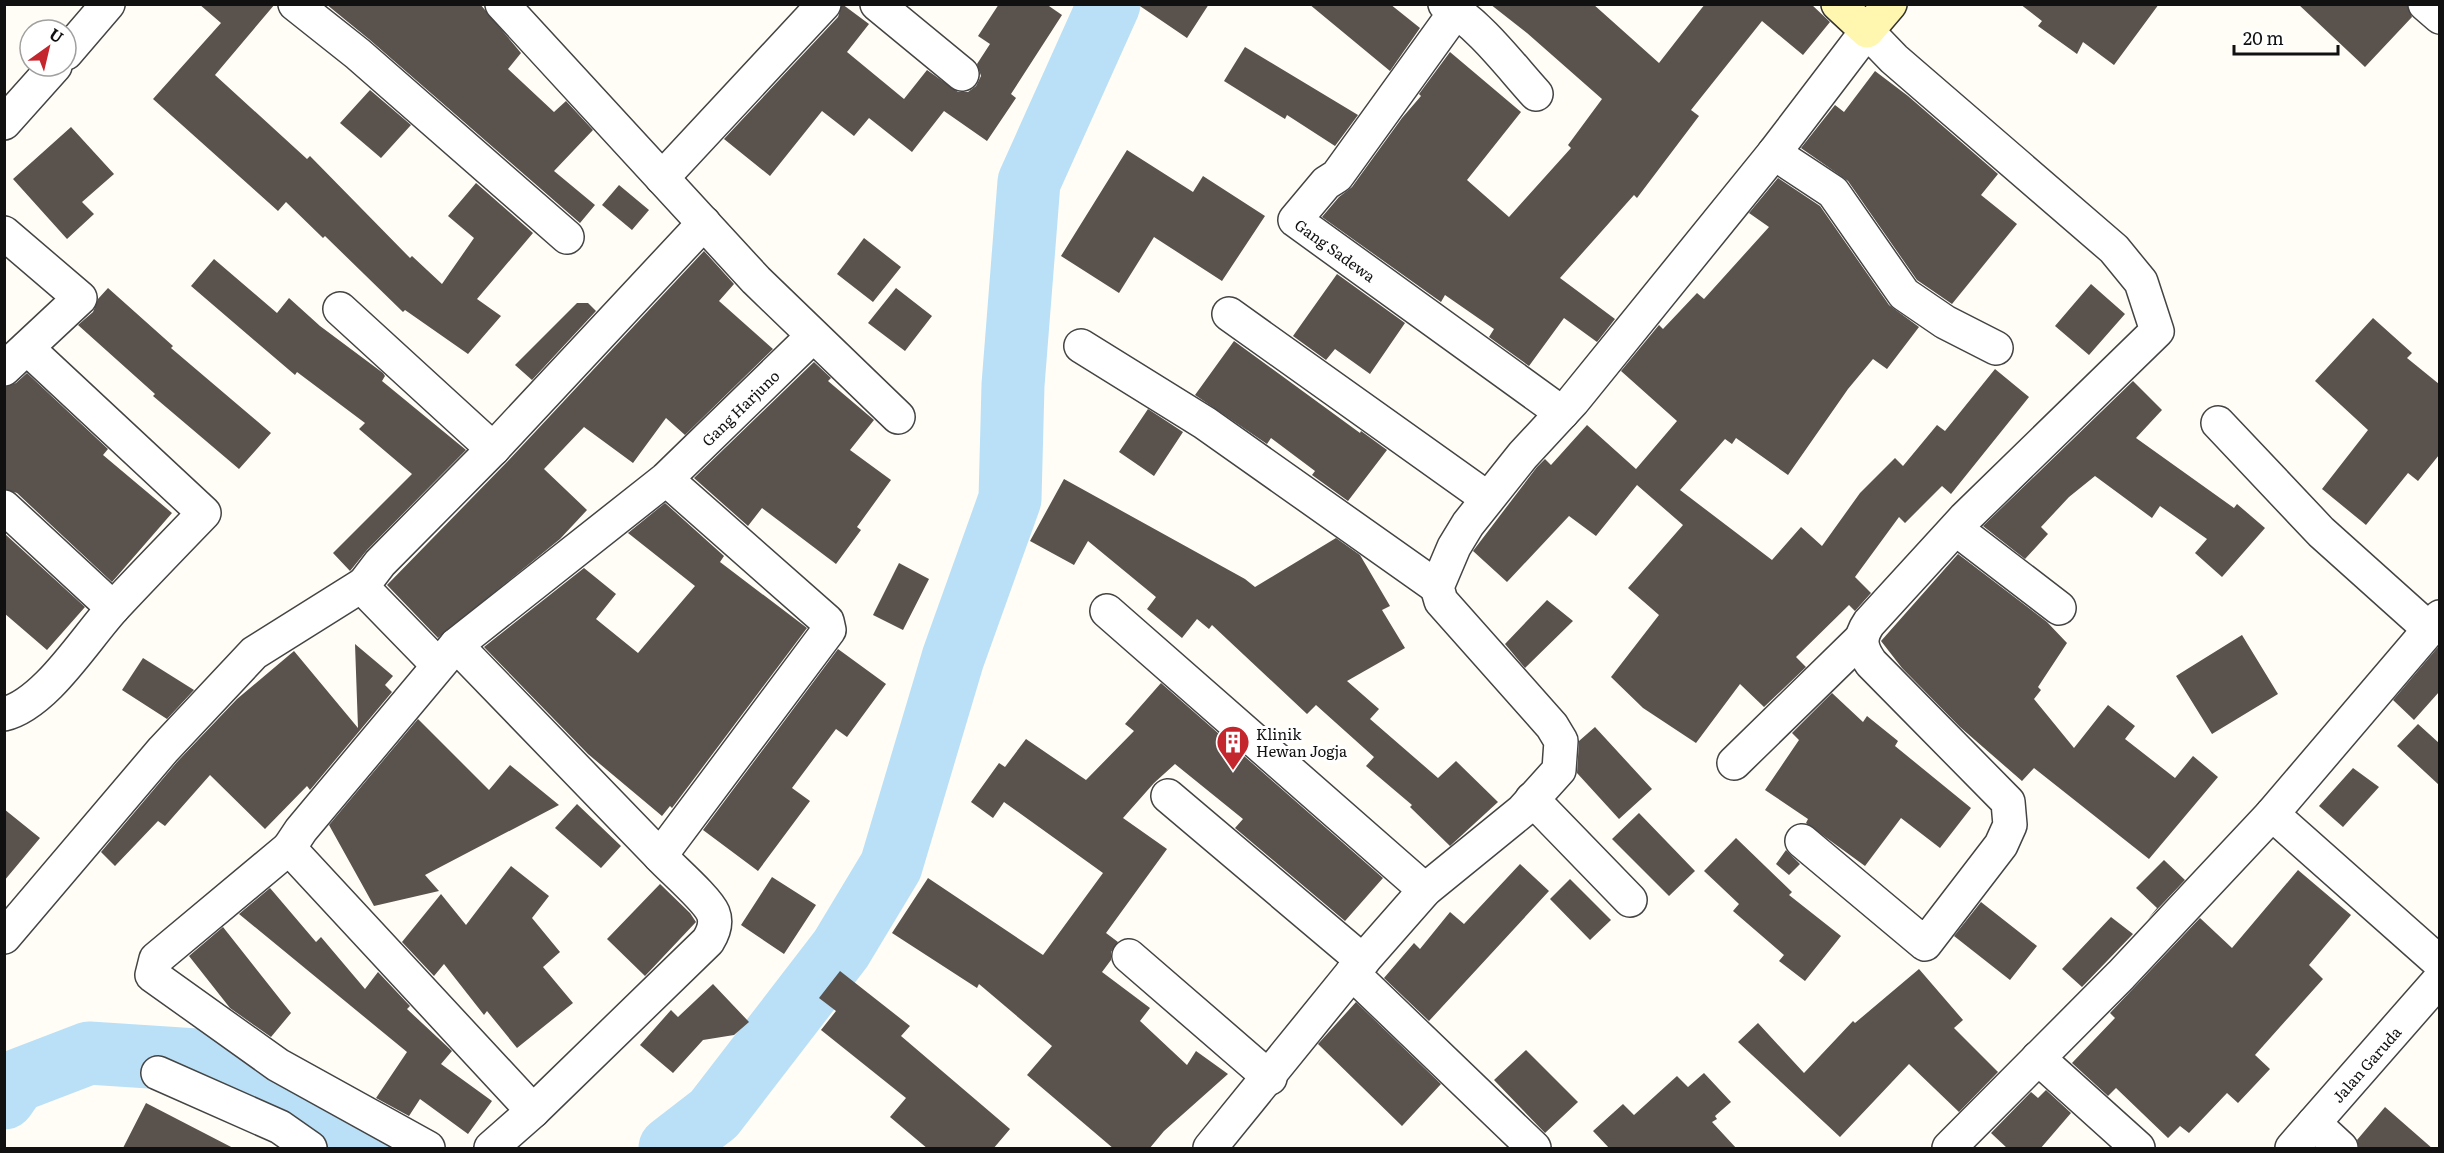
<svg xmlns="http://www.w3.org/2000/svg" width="2444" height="1153" font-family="Literata,serif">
<rect width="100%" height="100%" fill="#fffdf5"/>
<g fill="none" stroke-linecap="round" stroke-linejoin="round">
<path stroke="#b9e0f7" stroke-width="63" d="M4,1098L16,1081L89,1053L196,1060L362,1148
M670,1148L714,1114L841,949L891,866L953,658L1010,499L1013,385L1029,182L1109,4"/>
</g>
<path fill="#5a524d" d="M199,4H275L215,75L307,159L310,156L410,258L412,256L442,284L474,238L448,216L476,183L533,233L477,299L501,316L468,354L405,310L403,312L325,236L323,238L286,202L278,211L153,99L221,23Z
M326,4H480L521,53L508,69L554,112L566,101L593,130L554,171L595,205L580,223L370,40Z
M842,4L869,24L847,52L904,99L927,70L958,92H968L976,86L981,76L977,64L990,44L978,36L999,4H1046L1062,15L1011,94L1016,98L987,141L944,111L912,152L869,118L854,136L822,111L770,176L724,139L838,17Z
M1137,4H1209L1187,38Z
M1309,4H1390L1420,28L1390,71Z
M1490,4H1593L1659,63L1705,4H1811L1830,22L1803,55L1762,21L1691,110L1699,116L1637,198L1634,195L1560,278L1615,319L1597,342L1564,318L1529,366L1489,337L1494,329L1445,295L1441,302L1322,217L1339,197L1352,187L1402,118L1421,96L1419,94L1450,52L1521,112L1467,180L1509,217L1571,148L1568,145L1602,99L1527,33Z
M2020,4H2159L2114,65L2083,42L2077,54L2038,26L2042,21Z
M2298,4H2407L2412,17L2365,67Z
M1245,47L1358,115L1335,146L1287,115L1285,119L1224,81Z
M1875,71L1908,96L1998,174L1981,195L2017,224L1952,304L1917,280L1848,181L1801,148L1835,105L1844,112Z
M370,90L411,125L381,158L340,123Z
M71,127L114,174L82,202L94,214L67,239L13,179Z
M1127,150L1193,192L1203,176L1265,216L1222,281L1154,237L1119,293L1061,256Z
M1778,178L1820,206L1889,305L1919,327L1887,369L1873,359L1848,389L1788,475L1736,438L1732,444L1725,439L1680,490L1772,560L1801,527L1822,546L1860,493L1895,458L1903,466L1937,425L1945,431L1995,369L2029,397L1951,494L1942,486L1905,523L1899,517L1855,577L1871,593L1855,611L1849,605L1796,657L1806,667L1764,707L1740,684L1696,743L1643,708L1611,677L1659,615L1628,588L1683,525L1637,485L1596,536L1569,516L1507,582L1473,551L1537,467L1545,459L1551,465L1587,425L1636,469L1677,421L1621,371L1659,325L1663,329L1697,293L1704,299L1769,227L1749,213Z
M619,185L649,210L632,230L602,205Z
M864,238L901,267L873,302L837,274Z
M704,251L734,284L719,301L773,349L685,435L666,418L633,463L584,427L544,469L587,510L560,539L438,638L387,585L507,462Z
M214,259L277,313L289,298L320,326L383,373L385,376L382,381L466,450L367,550L350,571L333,553L412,474L359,429L365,423L297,372L295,375L191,286Z
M1337,274L1405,323L1370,374L1335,349L1326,360L1293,336Z
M2091,284L2125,314L2089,355L2055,326Z
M108,288L173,346L171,348L271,433L239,469L153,396L155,394L78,325L93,312L98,299Z
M896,288L932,316L905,351L868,323Z
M577,303H588L596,311L532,380L515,365Z
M2373,318L2412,353L2407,358L2439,384V455L2418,481L2408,473L2366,525L2322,489L2368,430L2315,381Z
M1234,341L1360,433L1361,431L1387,450L1348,501L1312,475L1315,471L1271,438L1267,444L1195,395Z
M814,362L831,378L828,381L874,420L850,450L891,480L857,527L861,530L836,564L762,508L748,526L694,478Z
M27,373L108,449L103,455L172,513L112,582L17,493L4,489V387L16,383Z
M2133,381L2162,410L2136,438L2234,508L2237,504L2265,528L2222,577L2195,553L2207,539L2160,506L2152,518L2095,476L2069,497L2041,527L2048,534L2025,559L1983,526Z
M1148,409L1183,432L1154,476L1119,452Z
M1064,479L1245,579L1255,587L1336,538L1360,555L1390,606L1382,610L1405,648L1347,681L1379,709L1370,719L1438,778L1456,761L1498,802L1450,846L1410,807L1412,805L1366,766L1374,757L1316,705L1307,714L1212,625L1209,629L1197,619L1182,638L1147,609L1156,597L1088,541L1074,565L1030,541Z
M665,503L724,556L720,562L807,628L672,808L670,806L662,816L588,754L484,647L584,568L616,594L596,619L638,653L695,586L628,533Z
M5,534L85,607L47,650L4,613Z
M1958,554L2047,622L2067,643L2038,687L2041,690L2034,699L2074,748L2108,705L2135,726L2125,739L2175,778L2193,756L2218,777L2149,859L2034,768L2022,781L1960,727L1902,668L1881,641Z
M899,563L929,579L903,630L873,615Z
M1547,600L1573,621L1525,668L1505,644Z
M2242,635L2278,694L2212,734L2176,676Z
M355,644L393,676L385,685L392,692L310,790L307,786L265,829L210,775L165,826L158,821L115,866L101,852L177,762L237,699L294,651L358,728Z
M2439,646V692L2414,720L2393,700Z
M838,649L886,684L847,737L836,729L792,788L810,801L758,871L703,830Z
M143,658L194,690L167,719L122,690Z
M1161,683L1383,878L1345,921L1235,828L1243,819L1175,764L1154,783L1123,818L1167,849L1106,933L1118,942L1111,952V960L1102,972L1150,1008L1140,1021L1187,1065L1196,1051L1228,1074L1164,1131L1149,1149H1114L1027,1075L1052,1046L979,984L977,988L892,933L928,878L1043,955L1103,873L1004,802L993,818L971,802L999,763L1005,767L1026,739L1086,780L1134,731L1125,724Z
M1832,693L1863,722L1867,716L1898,741L1895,746L1971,808L1940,848L1901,818L1865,866L1806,823L1808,819L1765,790L1799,740L1792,733Z
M418,719L489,790L510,765L559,805L425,875L439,891L374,906L329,825Z
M2418,724L2439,743V785L2397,746Z
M1595,727L1652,789L1619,819L1577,773L1579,741Z
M2353,768L2379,787L2343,827L2319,806Z
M577,804L621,846L601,868L555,828Z
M4,809L40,838L4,881Z
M1639,813L1695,871L1669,896L1612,839Z
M1736,838L1792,892L1789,895L1841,936L1805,981L1779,961L1784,955L1733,911L1739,904L1704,871Z
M1786,850L1800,864L1789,875L1776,864Z
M2164,860L2185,880L2148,919L2157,908L2136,888Z
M1520,864L1549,891L1429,1021L1384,978L1414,943L1420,949L1450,912L1464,924Z
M511,866L549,896L532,918L560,952L543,967L573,1003L517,1048L487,1011L484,1015L444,964L434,976L402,942L441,894L466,925Z
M2298,870L2351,915L2309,965L2323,979L2255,1055L2270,1069L2238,1103L2227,1093L2189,1133L2180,1126L2168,1138L2116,1088L2108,1096L2072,1063L2115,1018L2110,1013L2200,918L2232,948Z
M772,877L816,905L784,954L741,925Z
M1570,879L1611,920L1590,940L1550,899Z
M660,884L690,913L696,922L645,976L607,939Z
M270,888L316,942L321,937L365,989L378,972L410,1006L407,1009L452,1051L441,1064L492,1101L468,1134L420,1099L409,1116L376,1098L407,1052L239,914Z
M1981,902L2037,946L2010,980L1954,936Z
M2111,917L2133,934L2082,987L2062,969Z
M223,927L291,1013L271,1037L230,1008L189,956Z
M1919,969L1963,1020L1954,1028L1998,1072L1959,1112L1909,1064L1840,1137L1738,1042L1758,1023L1804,1073L1853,1021L1855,1023Z
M840,971L910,1026L901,1036L1010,1129L993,1149H928L890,1117L906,1098L821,1030L836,1011L819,998Z
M713,984L749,1022L734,1035L703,1040L673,1073L640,1045L671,1010L678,1017Z
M1356,1002L1441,1084L1402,1126L1318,1044Z
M1526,1050L1578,1102L1545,1133L1494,1080Z
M1704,1073L1731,1102L1715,1116L1717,1119L1712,1122L1737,1149H1610L1593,1131L1623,1104L1634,1115L1677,1076L1688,1087Z
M2046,1090L2071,1113L2040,1149H2008L1991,1133L2031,1092L2038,1098Z
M146,1103L235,1149L123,1148Z
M2385,1107L2433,1149H2359L2357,1140Z"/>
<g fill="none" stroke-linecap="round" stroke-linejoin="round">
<defs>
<g id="street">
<path d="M295,4L358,54L567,237"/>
<path d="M502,4L756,280L898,417"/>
<path d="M877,4L962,74"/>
<path d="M1445,4C1481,26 1508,63 1536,94"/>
<path d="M2425,4L2440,17"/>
<path id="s1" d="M1456,11L1337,176L1326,183L1295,220L1562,413"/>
<path d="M66,53L108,4"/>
<path d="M4,123L55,66"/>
<path d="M1774,153L1833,192L1904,294L1945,322L1996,348"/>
<path d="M662,178L824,4"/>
<path d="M4,233L80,298L4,369"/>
<path d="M340,309L493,449"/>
<path d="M1229,314L1487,498"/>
<path d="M1081,346L1205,423L1437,587"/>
<path d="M2218,423L2321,532L2428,628"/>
<path id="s2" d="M666,479L827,621L829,630L660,856C672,869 707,899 713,913C717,923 713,933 708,941L533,1111L289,848L301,830L456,645L666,479L812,337"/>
<path d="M4,507L113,608"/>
<path d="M1956,529L2059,608"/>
<path d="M1107,611L1425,890"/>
<path d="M456,645L660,856"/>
<path d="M437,664L364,589V584L380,563L493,449L704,223"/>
<path d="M4,714C46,704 86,637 115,606C144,575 174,544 204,513L27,348"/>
<path d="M1734,763L1861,639"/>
<path d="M1168,796L1363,961"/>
<path d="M1532,799L1630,900"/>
<path d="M2272,814L2440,963"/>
<path d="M289,848L156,959L152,975L278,1065L428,1148"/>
<path d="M4,937L163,750L254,653L364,584"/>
<path d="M1129,956L1270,1078"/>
<path d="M1352,973L1534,1148"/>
<path d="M2038,1058L2138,1148"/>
<path d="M158,1073L280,1127L310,1148"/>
<path d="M2314,1123L2341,1148"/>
<path d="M491,1148L533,1111"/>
<path d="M1210,1148L1352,973L1425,890L1522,811L1559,770L1561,741L1552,726L1441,601L1437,587L1454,547L1468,524L1523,455L1573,401L1774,153L1867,31L1894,59L2114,249L2141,282L2157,331L1965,518L1869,623C1858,639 1861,649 1871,663L2008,802L2010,825L2001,845L1925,944L1802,841"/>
<path d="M1949,1148L2121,975L2272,814L2440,617"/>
<path id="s3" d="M2292,1148L2440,979"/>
</g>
<path id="secondary" d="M1838,4L1867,31L1890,4"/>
</defs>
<use href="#street" stroke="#444" stroke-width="36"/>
<use href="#secondary" stroke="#333" stroke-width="36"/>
<use href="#street" stroke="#fff" stroke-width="33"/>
<use href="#secondary" stroke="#fff6b0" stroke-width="33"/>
</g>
<defs>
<symbol id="building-pin" viewBox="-11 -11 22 30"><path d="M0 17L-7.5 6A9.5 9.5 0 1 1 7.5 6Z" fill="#c4262e" stroke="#fff"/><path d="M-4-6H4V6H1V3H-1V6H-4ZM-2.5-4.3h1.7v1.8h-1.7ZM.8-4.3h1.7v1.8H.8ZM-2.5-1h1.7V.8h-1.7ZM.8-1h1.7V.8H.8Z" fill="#fff"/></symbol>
</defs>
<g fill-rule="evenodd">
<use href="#building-pin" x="1214" y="723" width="38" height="52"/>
</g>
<g text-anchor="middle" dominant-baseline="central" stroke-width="6" stroke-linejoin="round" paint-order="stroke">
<g font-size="15" fill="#111" stroke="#fff">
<text stroke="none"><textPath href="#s1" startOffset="315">Gang Sadewa</textPath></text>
<text stroke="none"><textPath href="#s2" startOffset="1850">Gang Harjuno</textPath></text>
<text stroke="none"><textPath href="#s3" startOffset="112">Jalan Garuda</textPath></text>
</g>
<g font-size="15" fill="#111" stroke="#fff" text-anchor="start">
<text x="1256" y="733">Klinik<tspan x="1256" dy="17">Hewan Jogja</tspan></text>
</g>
</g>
<rect width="2444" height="1153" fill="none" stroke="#111111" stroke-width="12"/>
<g transform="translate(48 48) rotate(34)"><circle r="28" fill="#ffffff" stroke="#a0a0a0" stroke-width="1.5"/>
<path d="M0-4.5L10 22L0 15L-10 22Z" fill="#c4262e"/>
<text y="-9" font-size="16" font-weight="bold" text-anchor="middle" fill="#111111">U</text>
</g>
<path d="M2234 45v9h104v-9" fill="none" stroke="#111111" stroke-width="3"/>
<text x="2243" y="45" font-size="18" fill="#111111" stroke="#ffffff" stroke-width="4.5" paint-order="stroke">20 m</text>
</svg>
